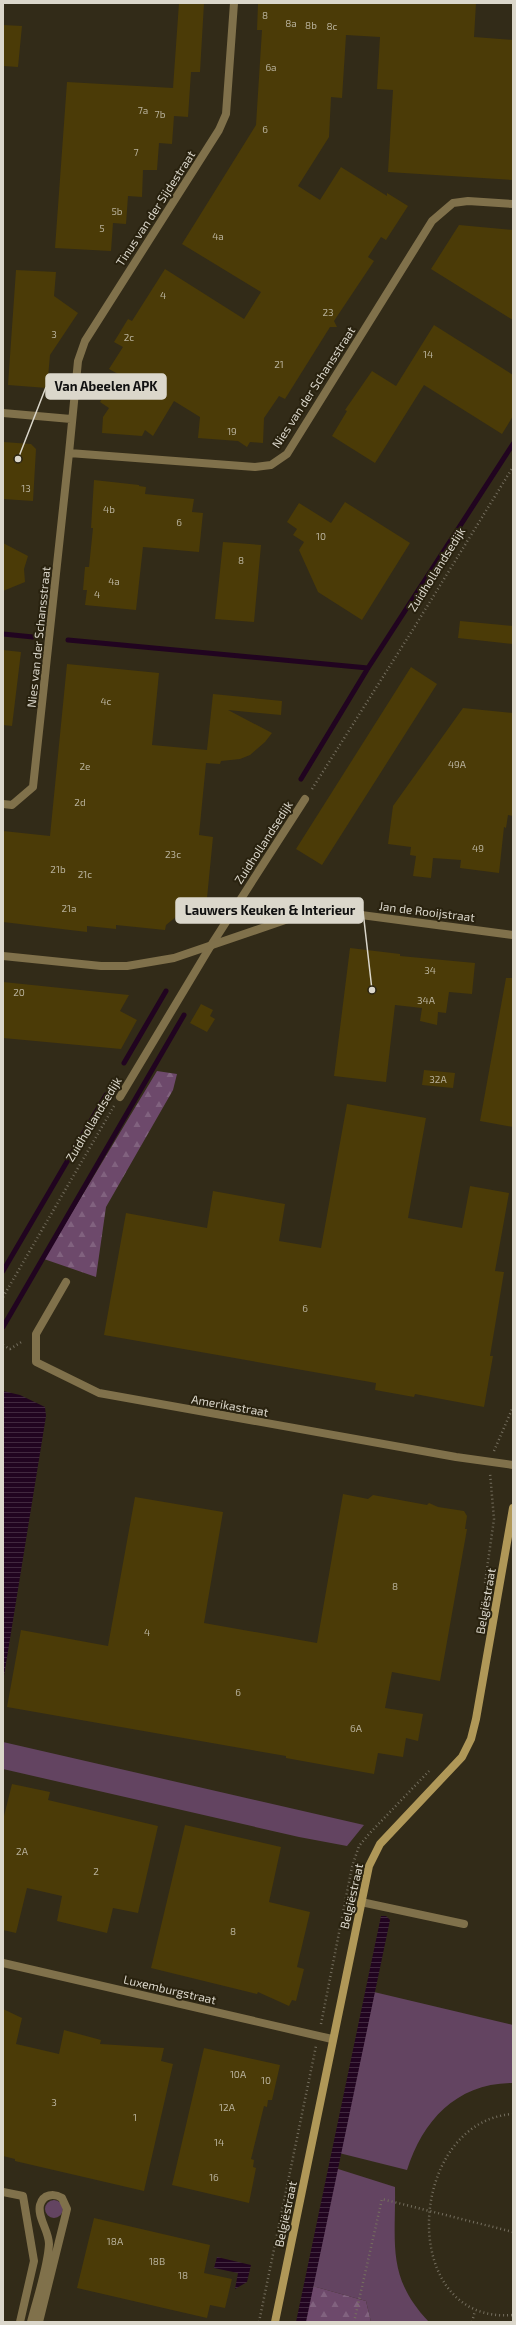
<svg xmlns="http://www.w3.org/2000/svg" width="516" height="2325" font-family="'Exo 2',sans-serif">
<defs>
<pattern id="forest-firs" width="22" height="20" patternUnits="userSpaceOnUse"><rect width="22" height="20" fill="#6d496b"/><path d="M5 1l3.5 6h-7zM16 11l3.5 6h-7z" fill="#81627f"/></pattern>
<pattern id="water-rules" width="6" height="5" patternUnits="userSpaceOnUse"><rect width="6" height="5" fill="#210420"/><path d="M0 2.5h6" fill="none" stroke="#41283f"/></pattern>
</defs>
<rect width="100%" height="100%" fill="#322b18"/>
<path fill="#634461" d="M3,1742L364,1825L347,1846L299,1837L3,1769Z
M374,1992L513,2025V2083C457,2083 423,2120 407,2170L339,2153Z
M335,2168L395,2187C396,2243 386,2277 429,2322H371L366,2301L309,2285Z
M45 2209a9 9 0 1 1 18 0a9 9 0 1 1-18 0Z"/>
<path fill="url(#forest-firs)" d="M157,1071L177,1074L173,1090L106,1207L96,1277L44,1259Z
M309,2285L366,2301L371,2322H301Z"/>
<path fill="url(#water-rules)" d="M3,1391L20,1395L45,1407L46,1416L3,1682Z
M381,1916H386L390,1920L306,2322H296Z
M217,2257L251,2265L247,2282L235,2289L238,2273L214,2268Z"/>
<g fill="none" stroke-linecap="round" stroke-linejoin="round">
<path stroke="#210420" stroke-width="5" d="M3,634L33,637
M68,640L368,668
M301,779L368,668L513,444
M124,1063L166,991
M3,1271L106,1095
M3,1327L184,1015"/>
</g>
<path fill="#4b3b07" d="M179,3H204L200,72H191L188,117L174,116L172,144L159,143L157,170H143L142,197L128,196L126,224L113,223L111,251L55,248L67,82L173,88Z
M263,3H476L474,37L513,40V180L388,172L393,90L377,89L380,37L346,35L342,98L331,97L329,137L298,186L320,200L341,167L387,196V193L408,206L386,240L381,237L368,257L374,261L334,321L337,327H330L285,399L279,396L264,418L263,443L250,442L247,447L238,441L198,438L200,417L174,401L153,436L145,430L142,436L102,433L103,417L109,408L100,402L118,374L109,369L123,347L114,342L128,319L132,321L165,269L244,319L261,292L182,244L256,125L262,30H257L258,4Z
M3,25L22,26L18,67L3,66Z
M459,225L513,230V320L431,269Z
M16,270L56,272L54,296L78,313L50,355L47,388L8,385Z
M434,325L513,375V416L502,434L424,385L375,463L332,436L347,411L345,410L372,371L396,386Z
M3,442L31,444L36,449L33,501L3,499Z
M94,480L139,485V486L146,487L145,494L194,499L192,512L203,513L199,552L143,547L136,610L85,605L87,590H83L85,567H89L93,528H91Z
M345,502L410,543L362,620L318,592L299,550L304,542L293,535L297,529L287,522L299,503L331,523Z
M223,542L261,545L254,622L215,619Z
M3,543L28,556L24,569L25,582L3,591Z
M460,621L513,626V644L458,638Z
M3,650L21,652L12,726L3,725Z
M67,664L159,673L152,745L207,750L213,694L282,701L281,715L228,710L272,733L265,742L250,755L240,759L221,761L220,764L206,763L199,835L213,837L207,898H199L166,925L165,930L116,925V929L87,926V932L3,922V831L50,836Z
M411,667L437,684L322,865L296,849Z
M463,708L513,713V816L508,815L506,828L504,827L499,873L460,868L461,860L433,858L431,878L413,876L416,856L410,855L411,847L388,844L393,806Z
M350,948L400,954V956L475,963L472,994L449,992L446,1013L438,1012L437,1025L420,1021L422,1008L395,1005L386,1082L334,1076Z
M506,978H513V1127L480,1121Z
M3,982L129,995L120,1011L137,1020L121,1049L3,1038Z
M201,1004L213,1010L210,1016L215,1019L207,1032L190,1023Z
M424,1070L455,1073L453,1088L422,1085Z
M347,1104L426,1118L408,1218L462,1228L470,1186L509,1193L495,1271L504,1272L490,1356H493L484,1407L415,1394L414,1397L375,1390L376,1383L104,1335L126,1213L207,1228L213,1191L285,1204L279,1241L321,1248Z
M343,1494L368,1499L373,1495L427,1505L429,1503L438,1507L464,1511L467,1516L465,1529H467L440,1681L392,1672L385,1708L423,1714L418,1741L406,1738L403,1757L378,1753L374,1774L286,1758V1756L7,1707L21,1630L108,1646L135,1497L223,1512L204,1623L317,1643Z
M12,1784L50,1792L48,1800L158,1826L138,1913L113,1908L107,1933L57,1921L62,1896L27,1888L16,1933L3,1930V1820Z
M185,1825L281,1847L269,1902L310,1912L297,1967L304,1969L296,2001L292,2000L289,2006L258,1992L257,1994L151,1968Z
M3,2009L22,2018L16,2044L59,2054L64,2030L101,2040L100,2044L164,2048L161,2061L173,2064L144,2191L15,2161V2159L3,2156Z
M204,2048L280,2065L272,2100H268L267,2107L264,2106L251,2159L254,2160L253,2167L256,2168L249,2203L172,2185Z
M94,2218L210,2245L204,2273L232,2279L225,2308L210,2305L207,2318L77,2288Z"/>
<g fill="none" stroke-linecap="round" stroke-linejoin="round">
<path stroke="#756f5f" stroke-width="2.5" stroke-dasharray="1 3" stroke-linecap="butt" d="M312,789L412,631L513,467
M3,1297L114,1106
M3,1345L10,1349L23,1341
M494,1451L513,1407
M485,1583L494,1519L490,1473
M321,2024L352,1867L359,1846L369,1834L429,1771
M513,2114C406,2121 396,2325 513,2315
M259,2322L316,2046
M354,2322L382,2199L513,2232
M472,2322L475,2311"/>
<path stroke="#80714b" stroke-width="8" d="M361,1902L464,1924
M3,2192L23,2196L34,2261L20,2322
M31,2322C37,2298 48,2267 49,2244C49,2231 37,2217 40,2205C43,2194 54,2193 62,2198L67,2209L39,2322"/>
<path stroke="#80714b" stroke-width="8" d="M234,3L226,114L219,130L85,341L78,361L69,453L255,467L271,465L287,454L432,221L453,203L468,201L513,204
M3,413L71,419
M3,804L12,805L33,787L69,453
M120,1097L210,947L305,799
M66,1282L36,1334V1362L99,1393L456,1457L513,1465
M3,1963L332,2039"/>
<path stroke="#80714b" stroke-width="8" d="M3,956L101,966H127L174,958L294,917L320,914L346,913L513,935"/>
<path stroke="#b09858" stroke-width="8" d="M275,2322L369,1866L380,1844L462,1757L471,1739L476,1719L513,1508"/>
</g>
<g text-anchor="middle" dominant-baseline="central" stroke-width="4" stroke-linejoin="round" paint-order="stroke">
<g font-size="10" fill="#b7b09a">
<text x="265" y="15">8</text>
<text x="291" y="23">8a</text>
<text x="311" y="25">8b</text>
<text x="332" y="26">8c</text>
<text x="271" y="67">6a</text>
<text x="143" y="110">7a</text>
<text x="160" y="114">7b</text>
<text x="265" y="129">6</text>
<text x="136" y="152">7</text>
<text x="117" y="211">5b</text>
<text x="102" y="228">5</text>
<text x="218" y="236">4a</text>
<text x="163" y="295">4</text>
<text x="328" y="312">23</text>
<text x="54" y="334">3</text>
<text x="129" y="337">2c</text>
<text x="428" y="354">14</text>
<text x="279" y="364">21</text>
<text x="232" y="431">19</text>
<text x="26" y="488">13</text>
<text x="109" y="509">4b</text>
<text x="179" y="522">6</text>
<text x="321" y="536">10</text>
<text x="241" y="560">8</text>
<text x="114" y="581">4a</text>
<text x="97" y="594">4</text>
<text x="106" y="701">4c</text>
<text x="457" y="764">49A</text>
<text x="85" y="766">2e</text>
<text x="80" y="802">2d</text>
<text x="478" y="848">49</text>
<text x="173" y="854">23c</text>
<text x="58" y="869">21b</text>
<text x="85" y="874">21c</text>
<text x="69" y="908">21a</text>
<text x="430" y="970">34</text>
<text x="19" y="992">20</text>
<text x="426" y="1000">34A</text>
<text x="438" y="1079">32A</text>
<text x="305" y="1308">6</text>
<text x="395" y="1586">8</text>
<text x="147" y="1632">4</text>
<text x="238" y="1692">6</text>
<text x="356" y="1728">6A</text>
<text x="22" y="1851">2A</text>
<text x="96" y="1871">2</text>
<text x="233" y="1931">8</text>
<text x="238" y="2074">10A</text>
<text x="266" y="2080">10</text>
<text x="54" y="2102">3</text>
<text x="227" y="2107">12A</text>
<text x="135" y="2117">1</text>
<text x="219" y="2142">14</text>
<text x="214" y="2177">16</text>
<text x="115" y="2241">18A</text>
<text x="157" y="2261">18B</text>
<text x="183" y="2275">18</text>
</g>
<g font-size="12" fill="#dbd7cb" stroke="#29220f">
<text transform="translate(155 208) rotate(-57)">Tinus van der Sijdestraat</text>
<text transform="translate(313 387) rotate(-57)">Nies van der Schansstraat</text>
<text transform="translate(436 569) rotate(-58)">Zuidhollandsedijk</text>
<text transform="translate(38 637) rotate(-84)">Nies van der Schansstraat</text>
<text transform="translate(263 842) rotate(-57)">Zuidhollandsedijk</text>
<text transform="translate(427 911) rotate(7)">Jan de Rooijstraat</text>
<text transform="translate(93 1119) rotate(-59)">Zuidhollandsedijk</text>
<text transform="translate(230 1405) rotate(10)">Amerikastraat</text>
<text transform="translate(485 1601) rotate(-80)">Belgiëstraat</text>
<text transform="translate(351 1896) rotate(-77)">Belgiëstraat</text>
<text transform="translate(170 1989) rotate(13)">Luxemburgstraat</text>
<text transform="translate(285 2214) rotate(-78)">Belgiëstraat</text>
</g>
</g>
<path fill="none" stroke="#dbd7cb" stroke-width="1.5" d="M18 459L46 387M372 990L363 911"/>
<g fill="#dbd7cb" stroke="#29220f" stroke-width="1.5">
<circle cx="18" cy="459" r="4"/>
<circle cx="372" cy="990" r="4"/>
</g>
<g fill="#dbd7cb" stroke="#dbd7cb" stroke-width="1.5">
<rect x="46" y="374" width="120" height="25" rx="4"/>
<rect x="176" y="898" width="187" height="25" rx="4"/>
</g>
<g font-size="13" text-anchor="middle" font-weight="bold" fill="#111">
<text x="106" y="391">Van Abeelen APK</text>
<text x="270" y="915">Lauwers Keuken &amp; Interieur</text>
</g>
<rect width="516" height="2325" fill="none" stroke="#dbd7cb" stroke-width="8"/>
</svg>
